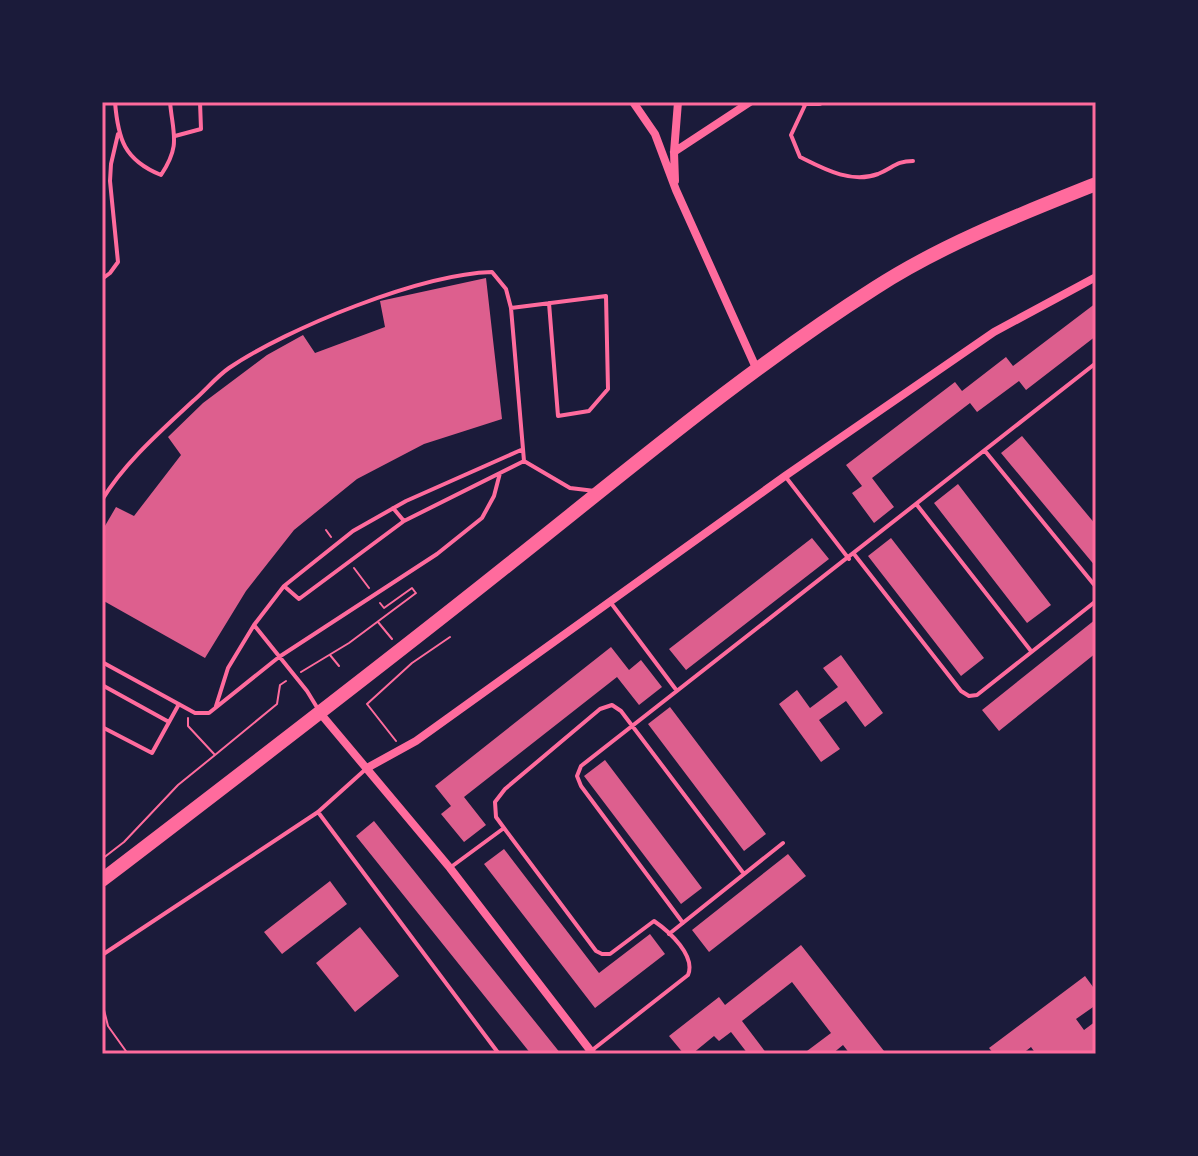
<svg xmlns="http://www.w3.org/2000/svg" width="1198" height="1156" font-family="'PT Serif',serif">
<rect width="100%" height="100%" fill="#1b1b3a"/>
<path fill="#dd5f8e" d="M486,278L502,419L424,444L357,479L294,530L246,591L205,658L102,600V531L116,507L134,516L181,455L168,437L203,403L267,355L303,335L315,353L385,327L380,301Z
M1096,303V336L1026,390L1019,381L977,412L970,403L872,478L894,507L874,523L852,493L862,486L846,465L955,382L962,391L1006,357L1013,366Z
M1022,436L1096,525V567L1001,453Z
M958,484L1051,605L1027,623L934,503Z
M812,538L829,559L686,670L669,649Z
M891,538L984,658L961,676L868,556Z
M1096,619V653L999,731L982,710Z
M611,647L629,670L641,660L662,687L639,705L617,677L464,797L486,825L464,842L441,814L451,806L435,786Z
M841,655L883,713L865,727L846,701L819,720L840,749L821,762L779,704L797,690L810,708L838,687L823,668Z
M670,707L766,834L744,851L648,724Z
M605,760L702,888L681,904L584,776Z
M374,821L561,1054H531L356,836Z
M504,849L599,973L650,934L665,954L595,1008L484,864Z
M788,854L806,876L709,952L692,930Z
M330,881L347,904L282,954L264,932Z
M360,927L399,976L355,1012L316,963Z
M801,945L884,1051L880,1054H850L843,1045L832,1054H803L831,1033L792,982L742,1021L767,1054H748L731,1032L719,1041L714,1036L692,1054H684L669,1036L719,997L725,1005Z
M1085,976L1096,991V1005L1076,1019L1084,1030L1096,1021V1054H1036L1031,1047L1022,1054H994L989,1048Z"/>
<g fill="none" stroke-linecap="round" stroke-linejoin="round">
<path stroke="#ff6b9d" stroke-width="2" d="M326,530L331,537
M354,568L369,588
M380,603L384,608L412,588L415,592
M378,622L392,639
M330,655L339,666
M301,672L349,643L416,593
M188,718V726L215,755L277,704L280,685L286,681
M396,741L367,704L412,663L450,637
M102,859L124,842L178,785L215,755
M102,1002L108,1026L128,1054"/>
<path stroke="#ff6b9d" stroke-width="4" d="M115,102C118,139 124,160 161,175C181,145 173,135 170,102
M806,103L791,135L800,157C824,169 851,184 878,174C893,168 896,161 913,161
M175,136L201,129L200,102
M102,279L110,273L118,262L110,181L111,164L118,134
M511,308L606,296L608,389L589,411L558,416L549,303
M985,451L1096,587
M785,476L849,559
M102,500C125,462 161,431 193,401C205,391 216,377 229,368C288,328 421,274 492,272L506,289L511,308L524,461L570,488L595,491
M917,505L1031,651
M404,521L524,461
M854,554L961,691L969,696L977,695L1096,601
M284,586L299,599L404,521L393,508
M611,603L677,691
M102,662L195,713H209L279,657L437,554L482,518L494,496L500,473
M102,685L169,722
M216,706L228,668L254,625
M318,709L307,691L254,625L284,586L353,531L406,501L521,450
M102,727L152,753L179,704
M318,812L499,1054
M504,828L596,951L602,954H610L654,921C670,932 696,956 688,975L591,1051
M451,867L504,828L496,817L495,802L505,789L600,709L612,705L621,711L744,874
M683,923L581,786L577,776L581,766L1096,363
M669,934L783,843
M102,955L318,812L367,768"/>
<path stroke="#ff6b9d" stroke-width="8" d="M633,102L655,134L676,190L757,370
M804,102H819
M674,152L750,102
M675,181L674,152L678,102
M320,713L450,868L593,1054
M367,768L416,741L785,476L994,332L1096,277"/>
<path stroke="#ff6b9d" stroke-width="14" d="M102,880C238,776 374,672 508,565C628,470 746,370 875,288C943,244 1021,214 1096,184"/>
</g>
<rect width="1198" height="1156" fill="none" stroke="#1b1b3a" stroke-width="208"/>
<rect x="104" y="104" width="990" height="948" fill="none" stroke="#ff6b9d" stroke-width="3"/>
</svg>
